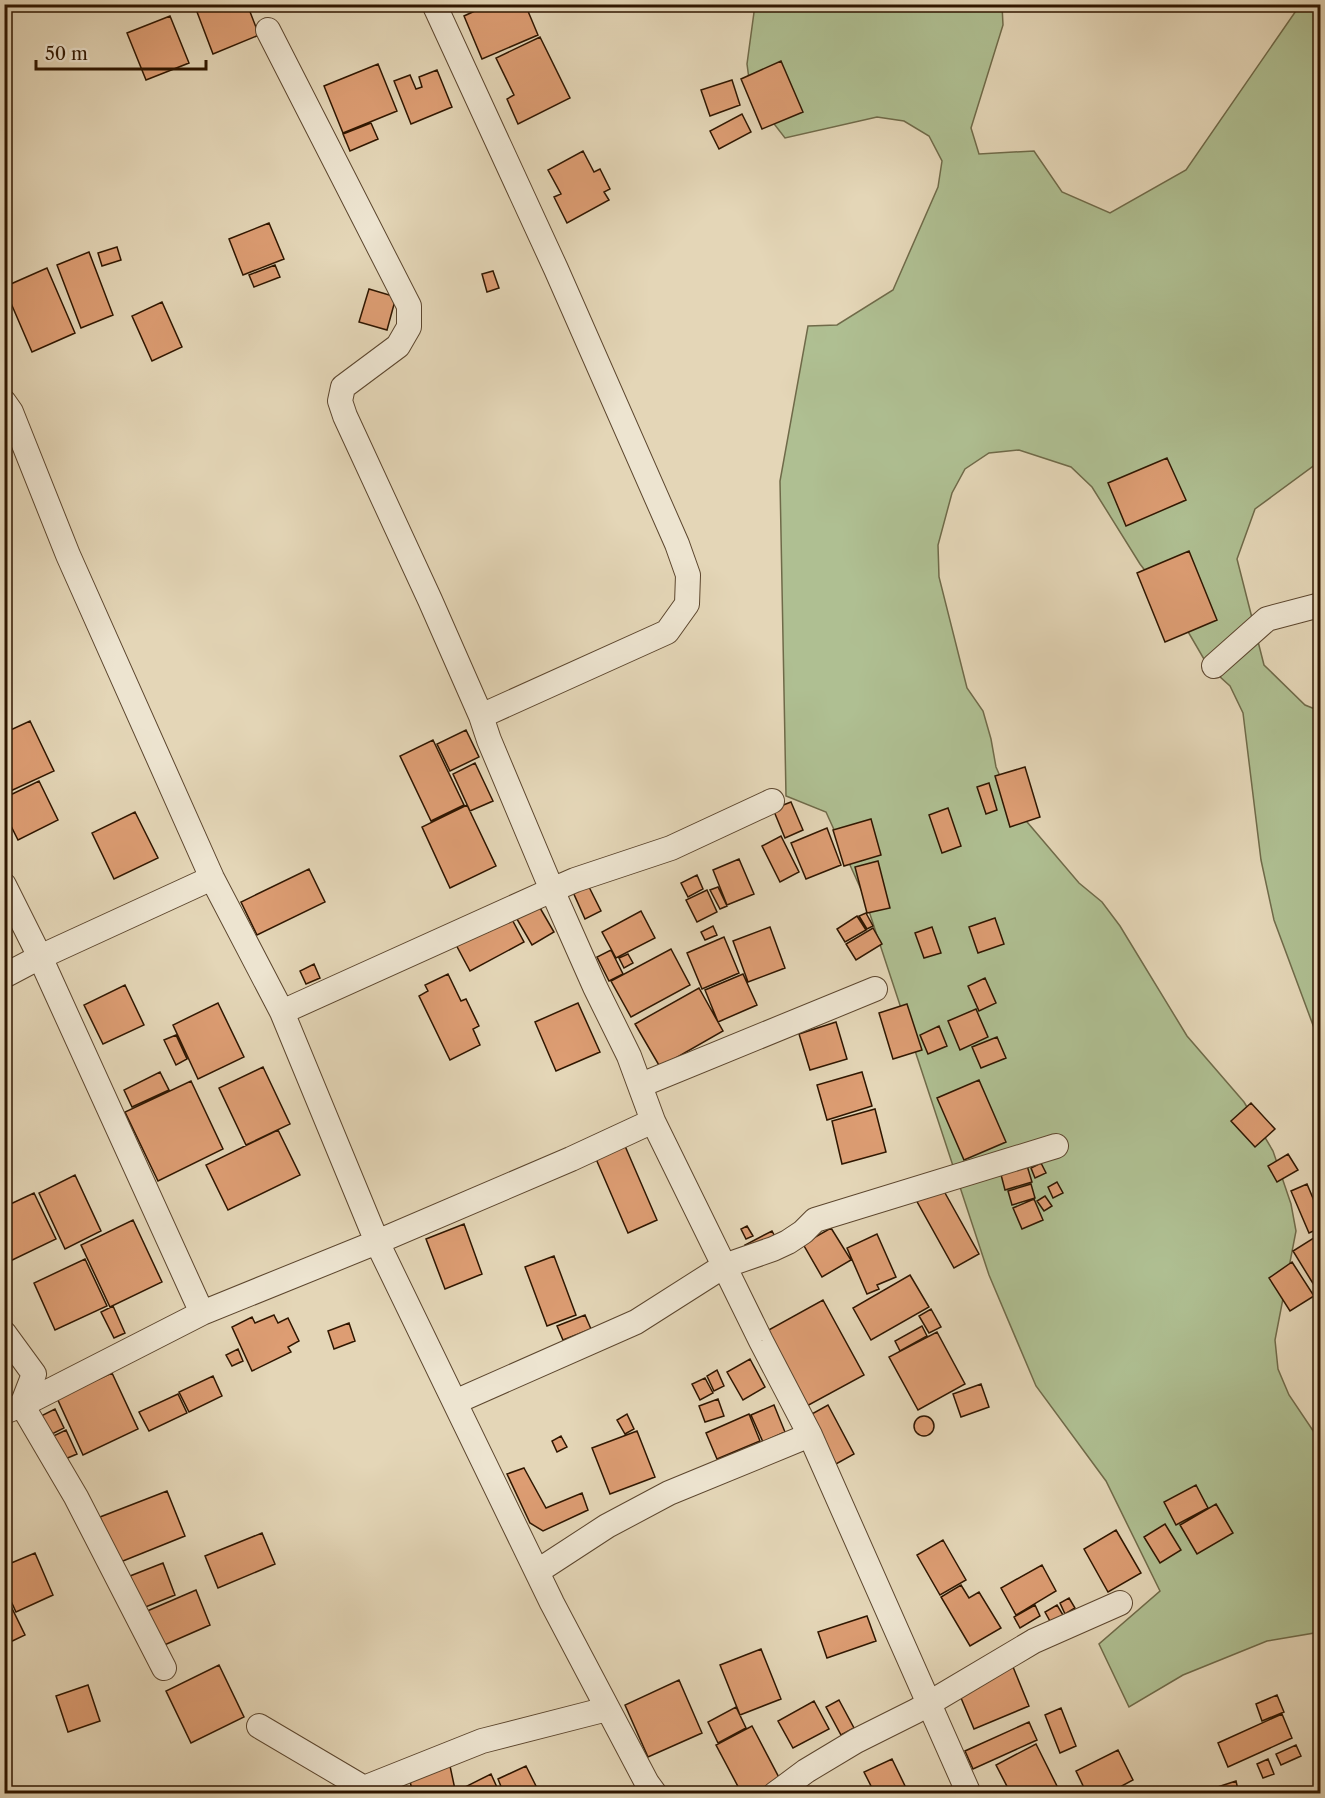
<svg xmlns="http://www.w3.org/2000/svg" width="1325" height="1798" font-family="'Libre Caslon Text',serif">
<rect width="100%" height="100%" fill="#e4d6b7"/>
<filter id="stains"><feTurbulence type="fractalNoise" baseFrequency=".00333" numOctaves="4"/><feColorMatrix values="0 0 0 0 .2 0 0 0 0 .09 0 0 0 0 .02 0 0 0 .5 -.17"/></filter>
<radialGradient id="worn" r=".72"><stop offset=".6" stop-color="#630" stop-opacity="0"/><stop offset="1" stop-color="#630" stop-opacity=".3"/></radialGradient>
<path fill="#afbf92" stroke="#6f6a49" stroke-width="1.5" d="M755,5H1002L1003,25L971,128L979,154L1034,151L1062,192L1110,213L1186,170L1300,5H1320V461L1255,509L1237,559L1264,665L1305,705L1320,711V1044L1274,920L1261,860L1243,713L1230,686L1208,666L1176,611L1140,564L1092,487L1071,467L1019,450L989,453L965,469L952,493L938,545L939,577L967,688L983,711L991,739L996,767L1007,792L1022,816L1079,883L1102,902L1120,926L1187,1036L1244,1102L1273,1151L1291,1204L1296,1231L1275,1340L1278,1369L1289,1395L1320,1441V1632L1267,1641L1183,1675L1129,1707L1099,1644L1160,1591L1106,1481L1036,1386L989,1275L864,896L826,812L786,796L780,481L808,326L837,325L893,290L938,187L942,161L929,136L904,121L877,117L785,138L751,94L747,64Z"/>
<path fill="#dd9d73" stroke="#2f1600" stroke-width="1.5" d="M194,4H247L259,35L213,54Z
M490,4H525L538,35L482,59L464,16Z
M170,16L189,63L146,80L127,33Z
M540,37L570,98L518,124L507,99L514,95L496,58Z
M781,61L803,112L762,129L741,79Z
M378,64L397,111L343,133L324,86Z
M437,70L452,107L411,124L394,81L410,75L416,89L422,87L419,77Z
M732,80L740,105L710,116L701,90Z
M742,114L751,132L719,149L710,131Z
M371,123L378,139L350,151L343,134Z
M583,151L594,172L600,169L610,189L604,192L609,200L567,223L554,197L561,194L548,170Z
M269,223L284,259L243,275L229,239Z
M117,247L121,260L102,266L98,253Z
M89,252L113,315L81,328L57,265Z
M275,265L280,277L254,287L249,275Z
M47,268L75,333L32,352L4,287Z
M493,271L499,288L487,292L482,274Z
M369,289L396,297L387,330L359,322Z
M162,302L182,347L152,361L132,316Z
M1167,458L1186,500L1126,526L1108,483Z
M1189,551L1217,620L1165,642L1137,573Z
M30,721L54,771L4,794V733Z
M466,730L479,757L450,771L437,744Z
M433,740L464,805L431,821L400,756Z
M475,763L493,801L470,811L453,774Z
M1025,767L1040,817L1010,827L995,776Z
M39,781L58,820L18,840L4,812V798Z
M989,783L997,810L986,814L977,787Z
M791,802L803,830L785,838L773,809Z
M467,805L496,866L450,888L422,827Z
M948,808L961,846L942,853L929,815Z
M135,812L158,858L114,879L92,833Z
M871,819L881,855L844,866L833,830Z
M827,828L841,865L806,879L791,843Z
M781,836L799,872L780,882L762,846Z
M739,859L754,894L727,905L713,870Z
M878,861L890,908L867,913L855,867Z
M309,869L325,902L257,935L241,902Z
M697,875L703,889L688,897L681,883Z
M588,885L601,911L585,919L573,892Z
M718,887L727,906L720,909L710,890Z
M707,890L717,912L697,922L686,900Z
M536,901L554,932L532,945L514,914Z
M641,911L655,938L616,958L602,932Z
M508,912L524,942L470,971L454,941Z
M866,913L873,926L867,929L859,916Z
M857,916L866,930L845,942L837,929Z
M995,918L1004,944L978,953L969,927Z
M713,926L717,935L705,940L701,932Z
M770,927L785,968L748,982L733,941Z
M932,927L941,953L924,958L915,933Z
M873,928L882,944L856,960L846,944Z
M724,937L739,973L702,989L687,953Z
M671,949L690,985L631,1017L611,981Z
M611,950L623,974L609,981L597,957Z
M628,954L633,963L624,968L619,958Z
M314,964L320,978L306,984L300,971Z
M448,974L461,1001L466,999L479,1026L473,1029L480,1045L450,1060L419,996L428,991L425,985Z
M743,974L757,1005L718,1022L705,990Z
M985,978L996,1003L979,1011L968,986Z
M125,985L144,1025L103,1044L84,1005Z
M699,988L723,1031L660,1067L635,1024Z
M218,1003L244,1057L198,1079L173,1025Z
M578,1003L600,1052L556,1071L535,1022Z
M907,1004L922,1050L893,1059L879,1013Z
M976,1009L988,1037L960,1050L948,1021Z
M836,1022L847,1059L810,1070L799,1034Z
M939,1026L947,1046L928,1054L920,1035Z
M176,1035L187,1059L176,1065L164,1040Z
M997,1037L1006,1058L981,1068L972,1047Z
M263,1067L290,1124L246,1145L219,1088Z
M160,1072L169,1090L132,1107L124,1090Z
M862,1072L872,1106L827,1120L817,1085Z
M979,1080L1006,1142L964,1160L937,1098Z
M191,1081L223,1149L158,1181L125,1112Z
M1251,1103L1275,1129L1255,1147L1231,1121Z
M875,1109L886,1152L842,1164L832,1121Z
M278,1130L300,1175L228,1210L206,1165Z
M625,1146L657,1220L628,1233L596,1159Z
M1288,1154L1298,1170L1277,1182L1268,1166Z
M1025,1159L1032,1182L1005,1190L999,1167Z
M1041,1163L1046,1173L1035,1178L1031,1168Z
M75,1175L101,1231L65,1249L39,1193Z
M1057,1182L1063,1193L1053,1198L1048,1187Z
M940,1184L979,1254L954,1268L915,1198Z
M1031,1184L1035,1198L1012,1205L1008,1191Z
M1307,1184L1320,1215V1228L1309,1233L1291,1191Z
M34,1193L56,1239L4,1264V1207Z
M1045,1196L1052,1206L1044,1211L1037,1201Z
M1034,1199L1043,1220L1022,1229L1013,1208Z
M133,1220L162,1282L110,1307L81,1245Z
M464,1224L482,1274L445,1289L426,1239Z
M747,1226L753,1236L746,1239L741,1229Z
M831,1228L851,1260L822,1277L803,1244Z
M772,1231L782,1250L755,1265L745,1245Z
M877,1234L896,1277L877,1285L879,1289L867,1294L847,1248Z
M1320,1234V1288L1317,1290L1293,1251Z
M554,1256L576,1315L547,1326L525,1267Z
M85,1259L107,1306L55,1330L34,1283Z
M1292,1262L1314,1296L1290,1311L1269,1278Z
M910,1275L929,1307L871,1340L853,1308Z
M823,1300L864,1375L805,1407L765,1332Z
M113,1306L125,1333L114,1338L101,1312Z
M931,1309L941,1327L929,1333L919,1316Z
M274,1315L278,1323L288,1318L299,1341L288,1347L291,1352L252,1371L232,1327L252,1317L255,1323Z
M585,1315L591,1329L563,1340L557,1326Z
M349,1323L355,1341L334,1349L328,1331Z
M922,1326L927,1336L900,1351L895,1341Z
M937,1332L965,1384L918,1410L889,1357Z
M238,1349L243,1361L232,1366L226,1355Z
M750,1359L765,1387L743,1400L727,1372Z
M717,1370L724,1386L714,1391L707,1376Z
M112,1373L138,1429L83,1455L57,1398Z
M213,1376L222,1396L189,1412L179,1392Z
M705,1378L713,1393L700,1400L692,1384Z
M981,1384L989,1407L961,1417L953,1394Z
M178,1394L187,1413L149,1431L139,1412Z
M718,1399L724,1416L705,1422L699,1406Z
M774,1405L785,1432L763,1442L751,1415Z
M828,1405L854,1454L836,1464L810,1415Z
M55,1409L64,1428L48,1436L39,1417Z
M627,1414L634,1429L625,1434L617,1420Z
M749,1414L760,1441L717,1459L706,1433Z
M914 1426a10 10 0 1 1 20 0a10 10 0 1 1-20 0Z
M66,1430L77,1454L58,1462L47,1439Z
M637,1431L655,1477L610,1494L592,1448Z
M561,1436L567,1447L557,1452L552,1441Z
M524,1468L546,1508L582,1493L588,1510L543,1531L530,1523L507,1474Z
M1196,1485L1208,1508L1176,1525L1164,1502Z
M167,1491L185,1536L118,1563L100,1517Z
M1216,1504L1233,1533L1197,1554L1180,1525Z
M1165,1524L1181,1550L1160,1563L1144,1537Z
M1116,1530L1141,1573L1108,1592L1084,1549Z
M262,1533L275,1564L218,1588L205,1556Z
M943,1540L966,1580L940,1595L917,1555Z
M35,1553L53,1595L16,1612L4,1586V1566Z
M163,1563L175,1595L143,1608L130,1576Z
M1042,1565L1056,1591L1016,1615L1001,1588Z
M961,1585L969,1598L979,1592L1001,1628L970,1646L941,1597Z
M196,1590L210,1625L153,1650L138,1615Z
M4,1592L25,1635L4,1645Z
M1069,1598L1075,1608L1065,1614L1060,1603Z
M1035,1605L1040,1616L1020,1628L1014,1617Z
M1057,1605L1063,1615L1051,1623L1045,1612Z
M867,1616L876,1641L827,1658L818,1632Z
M761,1649L781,1699L740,1715L720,1665Z
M1011,1662L1029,1706L974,1729L956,1686Z
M219,1665L244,1717L191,1743L166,1691Z
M679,1680L702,1733L648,1757L625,1705Z
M88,1685L100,1721L68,1732L56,1696Z
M1277,1695L1284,1712L1262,1721L1256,1704Z
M839,1700L854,1728L841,1735L826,1707Z
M814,1701L829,1729L793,1748L778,1721Z
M736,1707L746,1728L718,1743L708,1722Z
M1061,1708L1076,1746L1060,1753L1045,1715Z
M1282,1714L1292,1738L1228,1767L1218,1743Z
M1029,1722L1037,1740L973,1769L965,1751Z
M752,1726L784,1787L772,1794H742L716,1745Z
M1036,1744L1061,1794H1011L996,1765Z
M1296,1745L1301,1756L1281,1765L1276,1754Z
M1118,1750L1133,1780L1107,1794H1087L1076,1771Z
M892,1759L908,1792L875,1794L864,1772Z
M1268,1759L1274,1774L1263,1778L1257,1764Z
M450,1766L456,1794H413L409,1777Z
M526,1766L540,1794H504L498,1779Z
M491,1774L500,1794H463L461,1789Z
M1236,1781L1239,1794H1196Z
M835,1788L837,1794H823Z"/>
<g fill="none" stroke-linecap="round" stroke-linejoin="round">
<defs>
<path id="minor" d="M434,4L556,269L677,544L688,575L687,604L667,632L481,716
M268,30L409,306V327L398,346L343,387L340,401L345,416L430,600L481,716L489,740L552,890L282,1012
M4,402L11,412L68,555L212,878L282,1012L377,1242L552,1603L647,1783L655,1794
M1214,666L1267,619L1320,605
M772,801L671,848L575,880L552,890L595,987L629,1056L653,1121L761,1341L810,1435L969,1794
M4,885L40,957L202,1313
M4,976L40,957L212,878
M641,1085L875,989
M4,1333L34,1374L22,1405L76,1497L164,1668
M455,1402L636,1322L724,1266L773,1249L788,1242L803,1232L815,1220L1056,1146
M4,1412L22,1405L202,1313L377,1242L571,1159L653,1121
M538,1571L607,1526L669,1493L810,1435
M259,1726L364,1788L482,1741L607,1709
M775,1794L806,1771L856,1741L916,1711L1034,1641L1120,1603"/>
</defs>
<use href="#minor" stroke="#5c462e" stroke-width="26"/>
<use href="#minor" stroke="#ede4d0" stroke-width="24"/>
</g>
<rect width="1325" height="1798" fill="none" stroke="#e4d6b7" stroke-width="24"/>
<rect x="6" y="6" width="1313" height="1786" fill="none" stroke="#2f1600" stroke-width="3"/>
<rect x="12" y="12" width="1301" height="1774" fill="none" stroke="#2f1600" stroke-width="1.5"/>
<path d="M36 60v9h170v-9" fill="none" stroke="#2f1600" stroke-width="3"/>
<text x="45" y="60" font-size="18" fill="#2f1600" stroke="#ede4d0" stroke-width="4.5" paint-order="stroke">50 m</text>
<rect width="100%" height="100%" filter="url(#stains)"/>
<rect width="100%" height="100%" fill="url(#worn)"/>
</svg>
